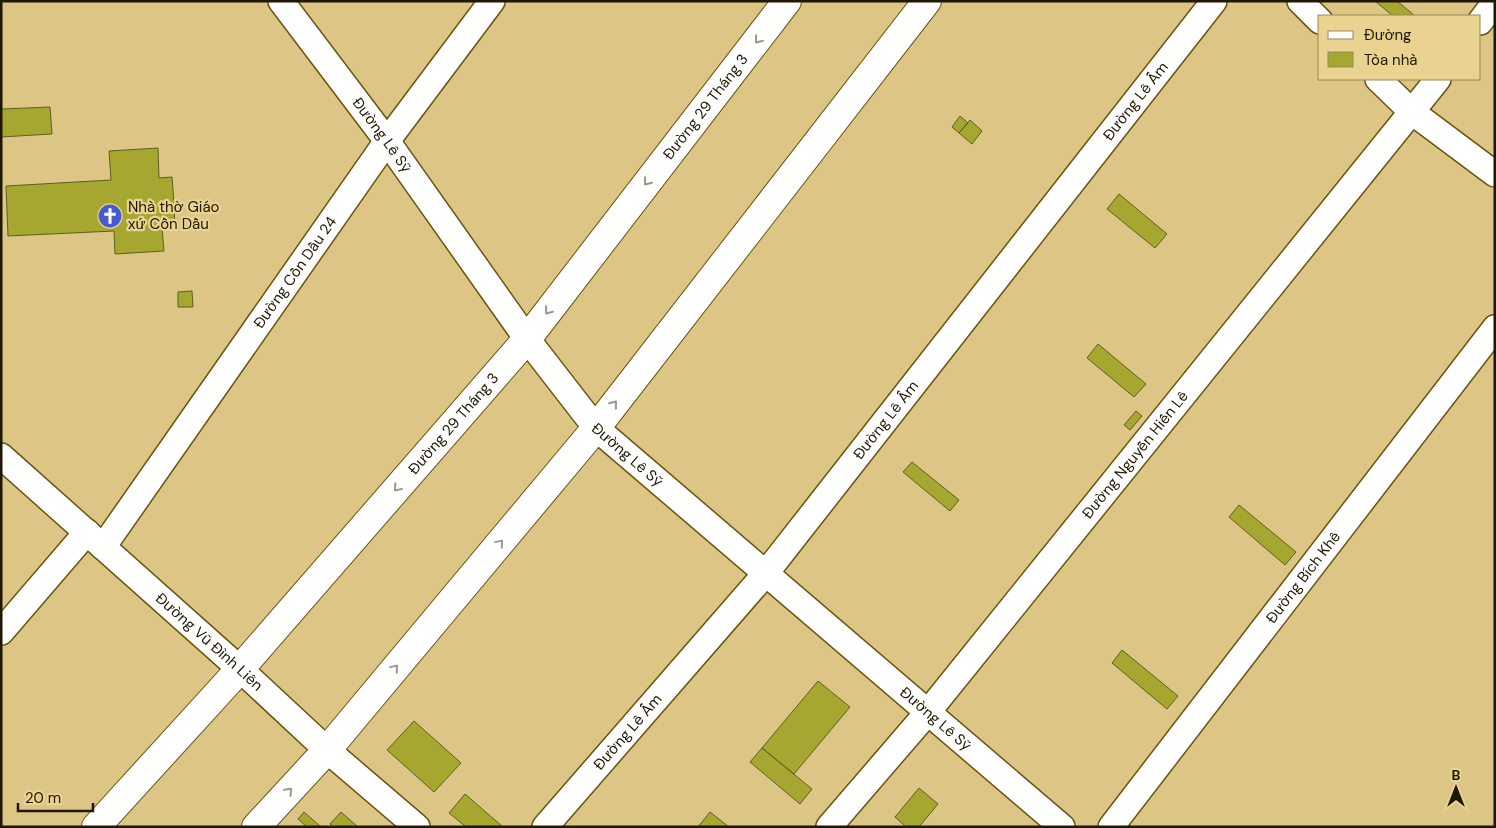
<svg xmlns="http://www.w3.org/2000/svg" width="1496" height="828" font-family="'DM Sans',sans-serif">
<rect width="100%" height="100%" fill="#dcc585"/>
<path fill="#a5a731" stroke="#5e5f1e" d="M1375,1H1397L1415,16H1393Z
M50,107L52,134L1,137V109Z
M960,116L968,123L959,133L952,127Z
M970,120L982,131L972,144L959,133Z
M158,148L159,178L172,177L173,189L175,227L162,228L164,251L115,254L114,231L8,236L6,186L111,180L109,151Z
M1119,194L1167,234L1155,248L1107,209Z
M192,291L193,307H178V292Z
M1098,344L1146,384L1134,397L1087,358Z
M1136,411L1142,416L1130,430L1124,425Z
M912,462L959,500L950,511L903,472Z
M1239,505L1296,552L1285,565L1229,517Z
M1122,650L1178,696L1167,709L1112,663Z
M818,681L850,707L794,774L762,748Z
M414,721L461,763L434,792L387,750Z
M762,748L812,789L800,804L750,762Z
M919,788L938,804L919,827H906L895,817Z
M465,794L503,827H466L449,813Z
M304,812L321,827H307L298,819Z
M341,812L358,827H334L330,824Z
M710,812L729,827H698Z"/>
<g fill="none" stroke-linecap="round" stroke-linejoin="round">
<defs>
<g id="minor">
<path id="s1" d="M281,1L387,141L527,339L596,428L1062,827"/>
<path d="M1300,1L1320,21"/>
<path d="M1480,22L1495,2"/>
<path d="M1378,79L1412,112L1495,174"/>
<path id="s2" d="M1,456L240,669L327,750L417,827"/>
<path id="s3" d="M103,547L387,141L492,1"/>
<path d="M1,632L87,532"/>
<path id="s4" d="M545,827L766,573L1214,1"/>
<path id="s5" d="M829,827L928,712L1438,79"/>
<path id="s6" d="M1111,827L1495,328"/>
</g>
<g id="tertiary">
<path id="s7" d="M96,827L240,669L527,339L787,1"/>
<path d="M256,827L327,750L596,428L927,1"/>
</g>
</defs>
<use href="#minor" stroke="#69540f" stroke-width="28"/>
<use href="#tertiary" stroke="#69540f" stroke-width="30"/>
<use href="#minor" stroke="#fff" stroke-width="25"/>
<use href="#tertiary" stroke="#fff" stroke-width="28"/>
</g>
<defs><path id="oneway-chevron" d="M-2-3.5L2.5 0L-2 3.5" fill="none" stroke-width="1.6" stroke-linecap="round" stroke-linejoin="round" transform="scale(1.25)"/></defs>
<g stroke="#9a978c">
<use href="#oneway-chevron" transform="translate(758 40) rotate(128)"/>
<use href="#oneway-chevron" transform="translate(647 182) rotate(128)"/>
<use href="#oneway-chevron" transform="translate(548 311) rotate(128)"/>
<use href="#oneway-chevron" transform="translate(614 404) rotate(-52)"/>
<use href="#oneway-chevron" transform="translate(397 488) rotate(131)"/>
<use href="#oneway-chevron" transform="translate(500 543) rotate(-50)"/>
<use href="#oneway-chevron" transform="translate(395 668) rotate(-50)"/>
<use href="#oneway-chevron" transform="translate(289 791) rotate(-47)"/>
</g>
<defs>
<symbol id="church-disc" viewBox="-11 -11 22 22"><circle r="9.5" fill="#445cd0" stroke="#ead291"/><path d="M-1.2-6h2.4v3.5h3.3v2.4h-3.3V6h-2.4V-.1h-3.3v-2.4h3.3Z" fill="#fff"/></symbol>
</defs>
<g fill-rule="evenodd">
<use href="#church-disc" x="96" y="202" width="28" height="28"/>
</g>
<g text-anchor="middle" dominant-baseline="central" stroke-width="4.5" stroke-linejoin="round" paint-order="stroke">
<g font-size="15" fill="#1f1700" stroke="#ead291">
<text stroke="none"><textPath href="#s4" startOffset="936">Đường Lê Ấm</textPath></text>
<text stroke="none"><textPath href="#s7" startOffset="944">Đường 29 Tháng 3</textPath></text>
<text stroke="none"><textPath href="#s1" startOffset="168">Đường Lê Sỹ</textPath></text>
<text stroke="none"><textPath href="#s3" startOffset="335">Đường Cồn Dầu 24</textPath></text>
<text stroke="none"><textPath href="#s4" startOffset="531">Đường Lê Ấm</textPath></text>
<text stroke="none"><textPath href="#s7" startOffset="539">Đường 29 Tháng 3</textPath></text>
<text stroke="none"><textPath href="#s1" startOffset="572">Đường Lê Sỹ</textPath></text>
<text stroke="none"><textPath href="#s5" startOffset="482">Đường Nguyễn Hiến Lê</textPath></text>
<text stroke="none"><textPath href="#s6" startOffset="315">Đường Bích Khê</textPath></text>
<text stroke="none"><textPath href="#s2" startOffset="279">Đường Vũ Đình Liên</textPath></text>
<text stroke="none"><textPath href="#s1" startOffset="978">Đường Lê Sỹ</textPath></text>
<text stroke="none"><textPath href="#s4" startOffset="126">Đường Lê Ấm</textPath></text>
</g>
<g font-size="15" fill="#1f1700" stroke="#ead291" text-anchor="start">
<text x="128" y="207">Nhà thờ Giáo<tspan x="128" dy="17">xứ Cồn Dầu</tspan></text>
</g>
</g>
<rect width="1496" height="828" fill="none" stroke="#1f1700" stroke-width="5"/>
<rect x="1318" y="15" width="162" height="65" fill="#ead291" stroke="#998757"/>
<rect x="1328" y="31" width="25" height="8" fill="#ffffff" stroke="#998757"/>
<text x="1364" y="40" font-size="15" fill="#1f1700">Đường</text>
<rect x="1328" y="52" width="25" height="15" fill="#a5a731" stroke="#998757"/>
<text x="1364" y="65" font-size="15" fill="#1f1700">Tòa nhà</text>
<g transform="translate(1456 788)" stroke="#ead291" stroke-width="4" paint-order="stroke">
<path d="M0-4L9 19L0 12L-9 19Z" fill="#1f1700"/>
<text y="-8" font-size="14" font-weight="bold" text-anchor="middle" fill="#1f1700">B</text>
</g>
<path d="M18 803v8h75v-8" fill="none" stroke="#1f1700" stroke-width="2.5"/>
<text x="25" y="803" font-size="15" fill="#1f1700" stroke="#ead291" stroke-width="4" paint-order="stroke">20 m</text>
</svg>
